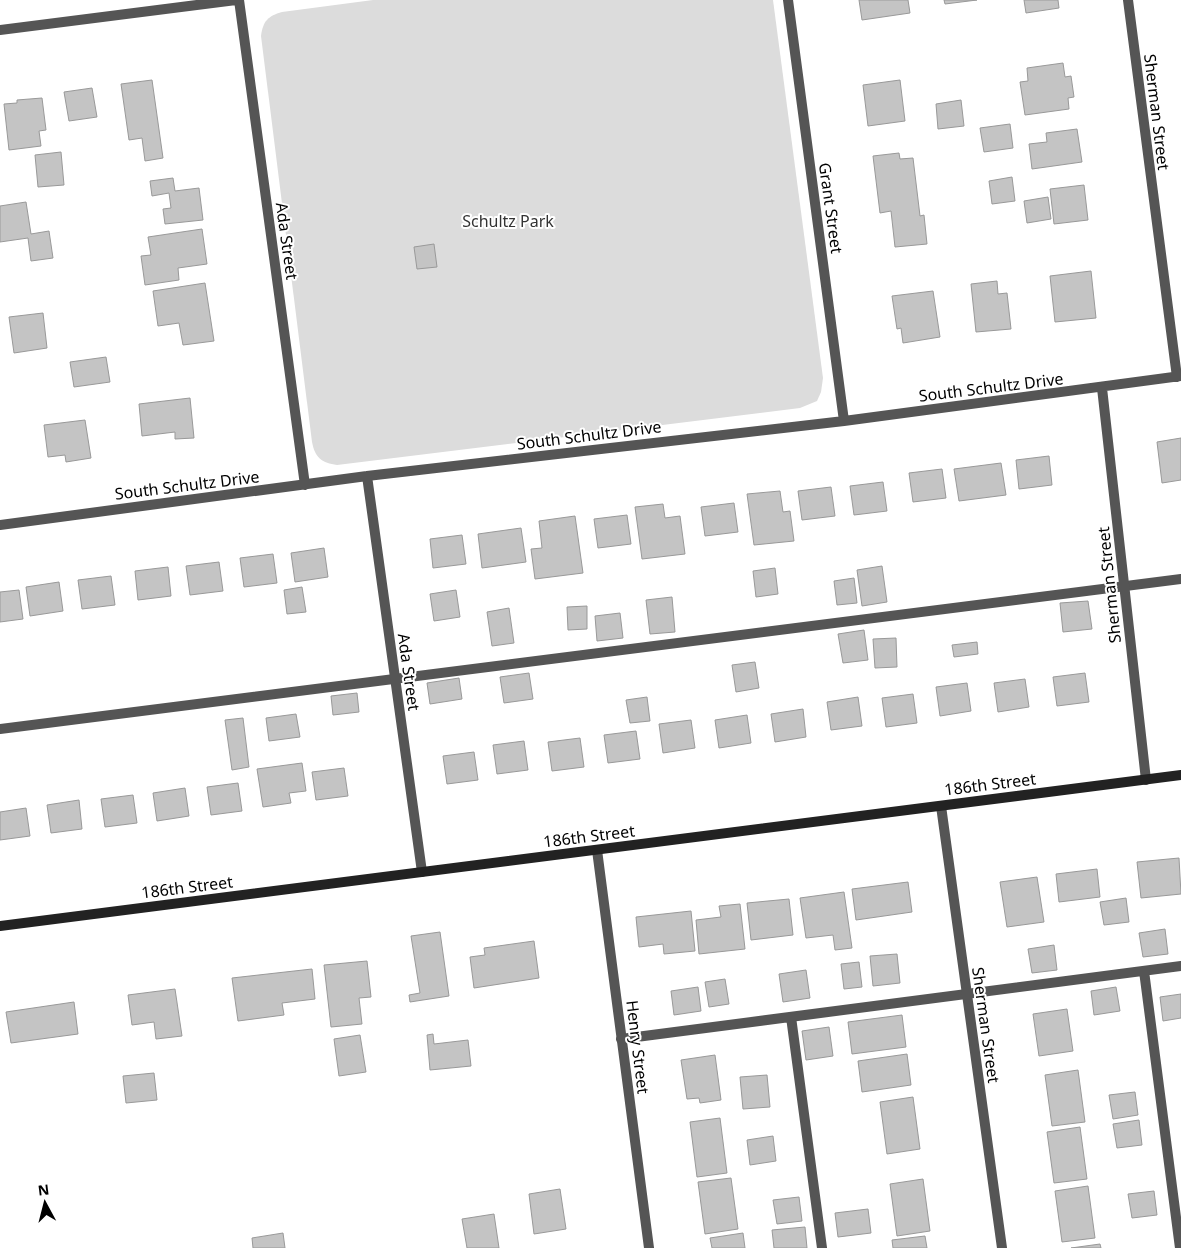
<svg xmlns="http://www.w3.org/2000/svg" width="1181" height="1248" font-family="'Noto Sans',sans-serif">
<rect width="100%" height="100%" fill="#fff"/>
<path fill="#dcdcdc" d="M373,0H773L823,378L821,392L817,401L800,408L337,465C322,463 315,458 312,442L261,36C263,21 268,16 282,12Z"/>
<path fill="#c4c4c4" stroke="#999" d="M859,0H908L910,13L862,20Z
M944,0H977L945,4Z
M1024,0H1058L1059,8L1026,13Z
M1063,63L1065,77L1071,76L1074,97L1068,98L1069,109L1025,115L1020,82L1028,81L1027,68Z
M152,80L163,158L145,161L142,138L129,140L121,84Z
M900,80L905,121L868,126L863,85Z
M92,88L97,117L69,121L64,92Z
M42,98L46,130L39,131L41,146L9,150L4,104L17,103V100Z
M961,100L964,126L938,129L936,104Z
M1010,124L1013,148L984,152L980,128Z
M1077,129L1082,162L1032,169L1029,144L1047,142L1046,133Z
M61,152L64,185L38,187L35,155Z
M899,153L900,159L913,158L920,216L924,215L927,244L895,247L891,211L880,213L873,156Z
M1012,177L1015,201L992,204L989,181Z
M173,178L175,191L199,188L203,220L165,224L163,209L171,208L169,193L152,196L150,181Z
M1084,185L1088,220L1054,224L1050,189Z
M1048,197L1051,219L1027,223L1024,201Z
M26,202L31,234L49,231L53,258L31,261L28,238L0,242V206Z
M202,229L207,264L178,268L179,280L145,285L141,256L151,255L148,237Z
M434,244L437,267L417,269L414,247Z
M1091,271L1096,318L1055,322L1050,276Z
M997,281L998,294L1007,293L1011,329L976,332L971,284Z
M205,283L214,341L183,345L179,323L158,326L153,291Z
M933,291L940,337L903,343L901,328L897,329L892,296Z
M43,313L47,348L14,353L9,317Z
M106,357L110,382L74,387L70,362Z
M190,398L194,438L175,439V432L142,436L139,404Z
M85,420L91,458L66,462L65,455L48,457L44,425Z
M1181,438V480L1162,483L1157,442Z
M1049,456L1052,485L1019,489L1016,460Z
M1001,463L1006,495L959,501L954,469Z
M942,469L946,498L913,502L909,473Z
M883,482L887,511L854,515L850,486Z
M831,487L835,516L802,520L798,491Z
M780,491L783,512L790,511L794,541L754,545L747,494Z
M734,503L738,532L705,536L701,507Z
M663,504L665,518L680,516L685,554L642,559L635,507Z
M627,515L631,544L598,548L594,519Z
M575,516L583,573L535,579L531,549L542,548L539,521Z
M521,528L526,562L482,568L478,534Z
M462,535L466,564L433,568L430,539Z
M324,548L328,577L295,582L291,553Z
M273,554L277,583L244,587L240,558Z
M219,562L223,591L190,595L186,566Z
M882,566L887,602L862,606L857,570Z
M168,567L171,596L138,600L135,571Z
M775,568L778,594L756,597L753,571Z
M111,576L115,605L82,609L78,580Z
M854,578L857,603L837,605L834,581Z
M59,582L63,611L30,616L26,587Z
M302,587L306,612L287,614L284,590Z
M19,590L23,619L0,622V592Z
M456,590L460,617L434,621L430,594Z
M672,597L675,632L650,634L646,600Z
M1088,601L1092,629L1063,632L1060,603Z
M587,606V629L568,630L567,607Z
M509,608L514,643L492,646L487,612Z
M620,613L623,638L597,641L595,616Z
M864,630L868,660L843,663L838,634Z
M896,638L897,667L875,668L873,639Z
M977,642L978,654L954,657L952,645Z
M755,662L759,688L736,692L732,665Z
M529,673L533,699L504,703L500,677Z
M1085,673L1089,702L1057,706L1053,677Z
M459,678L462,699L430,704L427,683Z
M1025,679L1029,707L998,712L994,683Z
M967,683L971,711L940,716L936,687Z
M357,693L359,712L333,715L331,696Z
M913,694L917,723L886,727L882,698Z
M647,697L650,721L630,723L626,700Z
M858,697L862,726L831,730L827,702Z
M803,709L806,737L775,742L771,714Z
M296,714L300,737L269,741L266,718Z
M747,715L751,743L719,748L715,720Z
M243,718L249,767L232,770L225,720Z
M691,720L695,748L663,753L659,724Z
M636,731L640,759L608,763L604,735Z
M580,738L584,767L552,771L548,742Z
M524,741L528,770L497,774L493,745Z
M474,752L478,780L447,784L443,756Z
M302,763L306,791L289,793L291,803L263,807L257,769Z
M344,768L348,796L316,800L312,772Z
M238,783L242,811L211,815L207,787Z
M185,788L189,816L157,821L153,793Z
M133,795L137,823L105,827L101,799Z
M79,800L82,829L51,833L47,805Z
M26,808L30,836L0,840V812Z
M1179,858L1181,894L1141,898L1137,862Z
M1097,869L1100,897L1059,902L1056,874Z
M1037,877L1044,922L1007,927L1000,882Z
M908,882L912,912L856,920L852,889Z
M844,892L852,948L835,950L833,935L806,938L800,898Z
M1126,898L1129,922L1104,925L1100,902Z
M789,899L793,935L751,940L747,903Z
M740,904L745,949L699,954L696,920L721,917L719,906Z
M691,911L695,951L664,954L663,944L639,947L636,917Z
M1165,929L1168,954L1143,957L1139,933Z
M440,932L449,996L410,1002L409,995L420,993L411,936Z
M534,941L539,978L474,988L470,957L485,955L484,948Z
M1054,945L1057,970L1032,973L1028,949Z
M897,954L900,983L873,986L870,956Z
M367,961L371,997L359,998L362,1024L331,1027L324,965Z
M859,962L862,987L844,989L841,964Z
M312,969L315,999L282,1003L284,1015L238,1021L232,978Z
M806,970L810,998L783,1002L779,974Z
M725,979L729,1004L709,1007L705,982Z
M698,987L701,1011L674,1015L671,991Z
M1116,987L1120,1011L1094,1015L1091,991Z
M175,989L182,1036L156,1039L154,1022L132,1025L128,995Z
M1181,994V1018L1163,1021L1160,997Z
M74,1002L78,1034L11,1043L6,1012Z
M1067,1009L1073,1051L1039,1056L1033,1014Z
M902,1015L906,1047L852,1054L848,1022Z
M829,1027L833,1056L806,1060L802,1031Z
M433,1034L434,1044L468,1040L471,1066L430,1070L427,1035Z
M360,1035L366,1072L339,1076L334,1039Z
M907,1054L911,1085L862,1092L858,1061Z
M715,1055L721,1100L700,1103L699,1098L687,1099L681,1060Z
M1078,1070L1085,1122L1052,1126L1045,1075Z
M154,1073L157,1100L126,1103L123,1076Z
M767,1075L770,1107L743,1109L740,1077Z
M1135,1092L1138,1115L1113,1119L1109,1095Z
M913,1097L920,1149L887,1154L880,1102Z
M720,1118L727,1173L697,1177L690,1122Z
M1139,1120L1142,1145L1117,1148L1113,1124Z
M1080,1127L1087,1179L1054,1183L1047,1132Z
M773,1136L776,1161L750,1165L747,1140Z
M731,1178L738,1229L705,1234L698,1182Z
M923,1179L930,1231L897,1236L890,1184Z
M1088,1186L1095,1238L1062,1242L1055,1191Z
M560,1189L566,1229L534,1234L529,1194Z
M1154,1191L1157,1215L1132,1218L1128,1194Z
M799,1197L802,1221L777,1224L773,1200Z
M868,1209L871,1233L838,1237L835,1213Z
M494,1214L499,1248H467L462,1219Z
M805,1227L807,1248H774L772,1230Z
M283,1233L285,1248H253L252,1238Z
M743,1233L745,1248H712L710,1238Z
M925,1236L927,1248H893L892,1240Z
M1100,1244L1101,1248H1071Z"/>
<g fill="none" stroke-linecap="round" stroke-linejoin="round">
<path stroke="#555" stroke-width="10" d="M0,729L1181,579
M1144,971L1180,1248
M791,1017L822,1248
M621,1039L1181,966"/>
<path stroke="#555" stroke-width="10" d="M239,0L305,485
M788,0L844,421
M1128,0L1177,377
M0,30L236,0
M1102,388L1146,780
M367,476L422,872
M0,525L367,476L844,421L1181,376
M941,806L1002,1248
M597,850L649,1248"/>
<path stroke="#222" stroke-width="10" d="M0,926L1181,775"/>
</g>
<g text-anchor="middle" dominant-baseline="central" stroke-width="4" stroke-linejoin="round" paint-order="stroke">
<g font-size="16" fill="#000" stroke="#fff">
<text transform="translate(1157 112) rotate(83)">Sherman Street</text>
<text transform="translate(831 208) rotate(82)">Grant Street</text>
<text transform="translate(287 241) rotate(82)">Ada Street</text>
<text transform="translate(991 387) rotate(-7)">South Schultz Drive</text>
<text transform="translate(589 435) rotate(-7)">South Schultz Drive</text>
<text transform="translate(187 485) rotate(-7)">South Schultz Drive</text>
<text transform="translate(1109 585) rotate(-96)">Sherman Street</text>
<text transform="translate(409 672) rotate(82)">Ada Street</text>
<text transform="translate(990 784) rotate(-7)">186th Street</text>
<text transform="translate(589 836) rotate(-7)">186th Street</text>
<text transform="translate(187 887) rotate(-7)">186th Street</text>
<text transform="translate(986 1025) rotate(82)">Sherman Street</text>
<text transform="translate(638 1047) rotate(83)">Henry Street</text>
</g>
<g font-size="16" fill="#333" stroke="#fff">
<text x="508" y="221">Schultz Park</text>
</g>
</g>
<g transform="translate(45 1203) rotate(353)" stroke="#ffffff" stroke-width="4" paint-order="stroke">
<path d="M0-4L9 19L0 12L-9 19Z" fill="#000000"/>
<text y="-8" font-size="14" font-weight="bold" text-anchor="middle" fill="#000000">N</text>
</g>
</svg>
